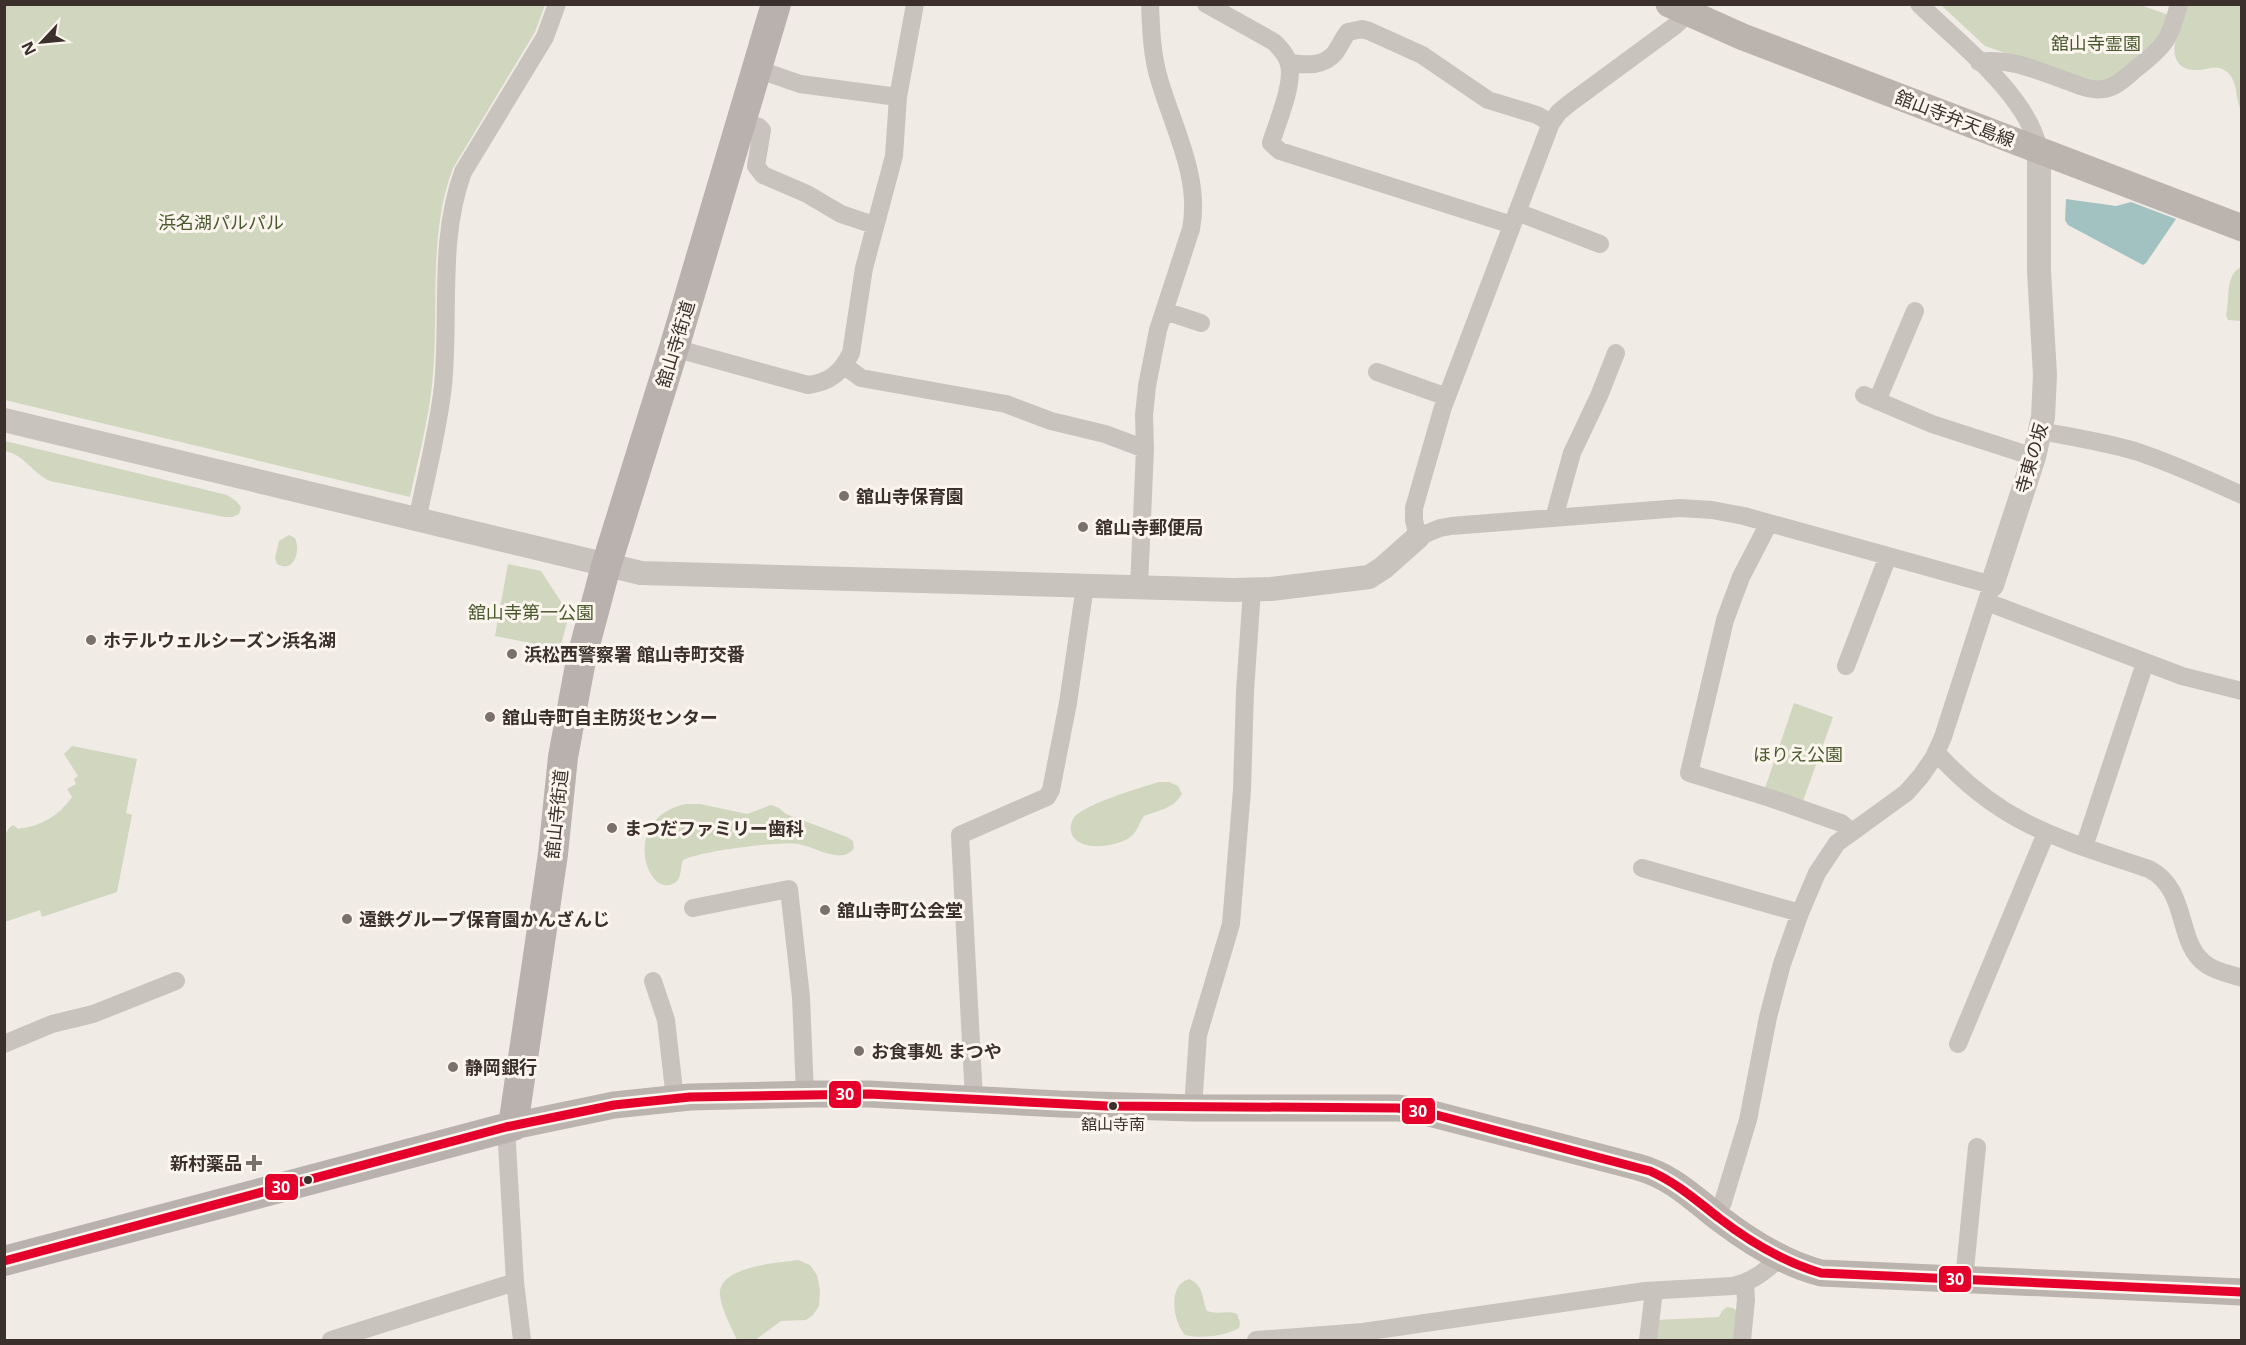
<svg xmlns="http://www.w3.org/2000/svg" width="2246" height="1345" font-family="'Noto Sans','Noto Sans JP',sans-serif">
<rect width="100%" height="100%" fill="#f0ebe5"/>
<path fill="#d1d6bf" d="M5,4L545,5L535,32L453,168C427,237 440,312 432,385C428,422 418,460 410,497L5,400Z
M1941,5H2140L2169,15L2150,50L2103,83L2090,82L1985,46Z
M2185,5H2241V110C2235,98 2238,81 2227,72C2217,64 2210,69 2200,70C2158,72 2179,27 2185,5Z
M2241,267V321L2228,320L2226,315C2230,300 2225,274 2241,267Z
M5,441L227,495L236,501L241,507L239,514L232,517H224L50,481C32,473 25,455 5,451Z
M289,535L295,538C301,551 294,574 277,564L275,558L279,541Z
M508,564L541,571L569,614L560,649L495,636Z
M1794,703L1833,717L1802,804L1764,791Z
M72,746L137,759L126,813L132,815L117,892L42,917L40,910L5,922V835L9,828L13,825L18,829C41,826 59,816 72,797L67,789L76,784L74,779L78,776L64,754Z
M1159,782H1169L1178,786L1182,794C1173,809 1159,810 1144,816C1138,824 1138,832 1129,838C1115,847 1077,853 1071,832C1070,828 1071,823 1073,819C1081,805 1142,787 1159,782Z
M686,804H700L747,814L771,805L779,808L786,814L847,837L853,841L854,848C842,866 814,846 798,844C777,841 701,851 683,860C680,867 682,877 676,882C648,903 618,818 686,804Z
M798,1260L810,1265L817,1275L820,1290L819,1306L813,1315L806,1320L781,1321L755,1340H737C731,1326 722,1311 720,1296C716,1266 778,1263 798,1260Z
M1189,1279C1205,1286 1201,1298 1207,1311C1217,1315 1227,1310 1237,1314L1240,1322L1239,1328C1226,1336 1200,1339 1185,1335C1173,1322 1167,1285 1189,1279Z
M1727,1307L1733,1308L1738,1312V1340H1654L1657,1320L1719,1317L1722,1311Z"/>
<path fill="#a1c2c1" d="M2066,199L2116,206L2131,202L2176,219L2146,263L2143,265L2068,225L2065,220Z"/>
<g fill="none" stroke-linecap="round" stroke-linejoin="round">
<path stroke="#c9c3be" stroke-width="18" d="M1206,4L1274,42C1280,48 1285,53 1288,61C1296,80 1277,123 1271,143L1280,151L1512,225
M1919,4C1959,43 2028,95 2039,150
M1695,6L1676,25L1570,103L1559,112L1551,123L1443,407L1414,508V520L1418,537L1440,528L1451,526L1680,508L1712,510L1744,516L1992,585L1943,737L1934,757L1921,776L1906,793L1837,843L1817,873L1800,913L1782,964L1768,1017L1748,1120L1723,1202L1716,1216
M1979,62C2010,57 2038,71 2067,81C2079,85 2090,91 2103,89C2116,88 2128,75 2137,68C2165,46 2170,39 2179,4
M1289,63C1306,65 1323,67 1335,53C1340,46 1343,38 1348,32L1362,29L1369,31L1422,55L1488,100L1537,115L1551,123
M757,69L800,84L898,97
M741,122L759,127L762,130L756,166L763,175L807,194L841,214L874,225
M1517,212L1600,244
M1165,311L1201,323
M674,348L808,385C830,382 841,373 851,353L864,268L894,156L898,97L915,4
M845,366L861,378L1006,404L1051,421L1105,434L1145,449
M1377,372L1447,397
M1864,395L1932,424L2034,457
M1877,401L1915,311
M2041,431C2072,437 2104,442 2135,451C2172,463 2206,479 2242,495
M1554,518L1572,453L1599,396L1616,353
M417,521C426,476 438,431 443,386C450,315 438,240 463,172L545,37L557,4
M1769,523L1741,577L1725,620L1689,773L1770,798L1841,823L1851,831
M1139,587L1145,449L1144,415L1147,386L1158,330L1191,229C1201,179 1174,129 1160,82C1152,57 1151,31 1150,4
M1987,602L2182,676L2242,691
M1846,666L1888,556
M1936,752C2001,825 2060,839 2149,869C2190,890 2175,944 2207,965C2217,972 2230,974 2242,978
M2084,847L2145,663
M1642,868L1800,913
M693,908L789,889L801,997L805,1094
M653,981L666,1020L675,1099
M4,1044L52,1024L93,1014L176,981
M1958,1044L2046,833
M974,1099L960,835L1047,797L1051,790L1068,703L1085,586
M1193,1108L1198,1035L1231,924L1242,790L1245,691L1252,590
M1964,1280L1977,1147
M515,1282L522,1340
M331,1340L515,1282L506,1127
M1256,1340L1363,1332L1645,1291L1733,1286C1753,1282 1766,1270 1781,1257
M1648,1340L1654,1291
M1742,1340L1746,1300L1745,1284"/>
<path stroke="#c9c3be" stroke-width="24" d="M4,420L641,573L1233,590L1271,589L1369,577L1383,568L1418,537
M1992,585L2034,457L2043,417L2045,375L2039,271V150"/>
<path stroke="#bab3ae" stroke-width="27" d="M1669,4L1743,37L2242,228
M513,1126L614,1105L690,1097L812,1094H869L1060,1104L1193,1108H1398L1425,1112L1638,1167C1673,1177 1692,1197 1720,1219C1749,1241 1785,1264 1821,1273L2242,1292"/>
<path stroke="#b8b1ad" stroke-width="30" d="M4,1261L513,1126L553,854L563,757L581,660L606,566L674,348L776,4"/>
<defs>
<path id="bus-1" d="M4,1261L506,1127L614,1105L690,1097L869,1094L1107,1106L1398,1108L1425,1112L1650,1171C1677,1183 1697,1201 1719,1218C1750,1242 1784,1262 1821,1273L2242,1292"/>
</defs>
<use href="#bus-1" stroke="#fbf5ee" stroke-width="14"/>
<use href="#bus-1" stroke="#e4002b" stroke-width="9"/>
</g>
<g fill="#7a716c" stroke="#fbf5ee" stroke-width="2">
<circle cx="844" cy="496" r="6"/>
<circle cx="1083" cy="527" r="6"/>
<circle cx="91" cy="640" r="6"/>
<circle cx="512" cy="654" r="6"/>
<circle cx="490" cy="717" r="6"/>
<circle cx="612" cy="828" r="6"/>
<circle cx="825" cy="910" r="6"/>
<circle cx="347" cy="919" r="6"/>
<circle cx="859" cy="1051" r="6"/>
<circle cx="453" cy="1067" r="6"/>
<path d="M251 1154h6v6h6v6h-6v6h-6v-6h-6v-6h6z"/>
</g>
<g fill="#3b302b" stroke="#fbf5ee" stroke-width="2">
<circle cx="1113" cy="1106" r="5"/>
<circle cx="308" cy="1180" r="5"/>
</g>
<g text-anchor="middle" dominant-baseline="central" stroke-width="6" stroke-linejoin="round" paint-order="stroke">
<g font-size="16" fill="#3b302b" stroke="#fbf5ee">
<text x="1113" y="1124">舘山寺南</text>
</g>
<g font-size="18" fill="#4a5a2e" stroke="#fbf5ee">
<text x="2096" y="43">舘山寺霊園</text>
<text x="221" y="222">浜名湖パルパル</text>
<text x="531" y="612">舘山寺第一公園</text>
<text x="1798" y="754">ほりえ公園</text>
</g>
<g font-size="18" fill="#3b302b" stroke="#fbf5ee">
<text transform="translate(1955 118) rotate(21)">舘山寺弁天島線</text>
<text transform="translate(675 344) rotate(-73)">舘山寺街道</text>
<text transform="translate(2031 458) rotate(-74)">寺東の坂</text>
<text transform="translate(556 814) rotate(-84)">舘山寺街道</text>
</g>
<g font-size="18" font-weight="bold" fill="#3b302b" stroke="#fbf5ee" text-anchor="start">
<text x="856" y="496">舘山寺保育園</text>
<text x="1095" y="527">舘山寺郵便局</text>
<text x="103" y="640">ホテルウェルシーズン浜名湖</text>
<text x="524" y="654">浜松西警察署 館山寺町交番</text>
<text x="502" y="717">舘山寺町自主防災センター</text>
<text x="624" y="828">まつだファミリー歯科</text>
<text x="837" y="910">舘山寺町公会堂</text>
<text x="359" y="919">遠鉄グループ保育園かんざんじ</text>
<text x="871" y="1051">お食事処 まつや</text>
<text x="465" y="1067">静岡銀行</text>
<text x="242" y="1163" text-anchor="end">新村薬品</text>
</g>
</g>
<g stroke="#fbf5ee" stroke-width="2">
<rect x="828" y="1080" width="34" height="29" rx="6" fill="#e4002b"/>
<rect x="1401" y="1097" width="35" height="28" rx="6" fill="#e4002b"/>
<rect x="264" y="1173" width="35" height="28" rx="6" fill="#e4002b"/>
<rect x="1938" y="1265" width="34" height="28" rx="6" fill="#e4002b"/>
</g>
<g font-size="16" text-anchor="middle" font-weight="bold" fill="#fff">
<text x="845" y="1100">30</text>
<text x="1418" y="1117">30</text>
<text x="281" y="1193">30</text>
<text x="1955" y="1285">30</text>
</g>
<rect width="2246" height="1345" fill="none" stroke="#3b302b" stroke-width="12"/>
<g transform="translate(42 42) rotate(244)" stroke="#fbf5ee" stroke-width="4.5" paint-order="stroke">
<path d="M0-4.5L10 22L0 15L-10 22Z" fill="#3b302b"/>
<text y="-9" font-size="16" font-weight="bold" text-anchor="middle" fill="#3b302b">N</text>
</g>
</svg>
